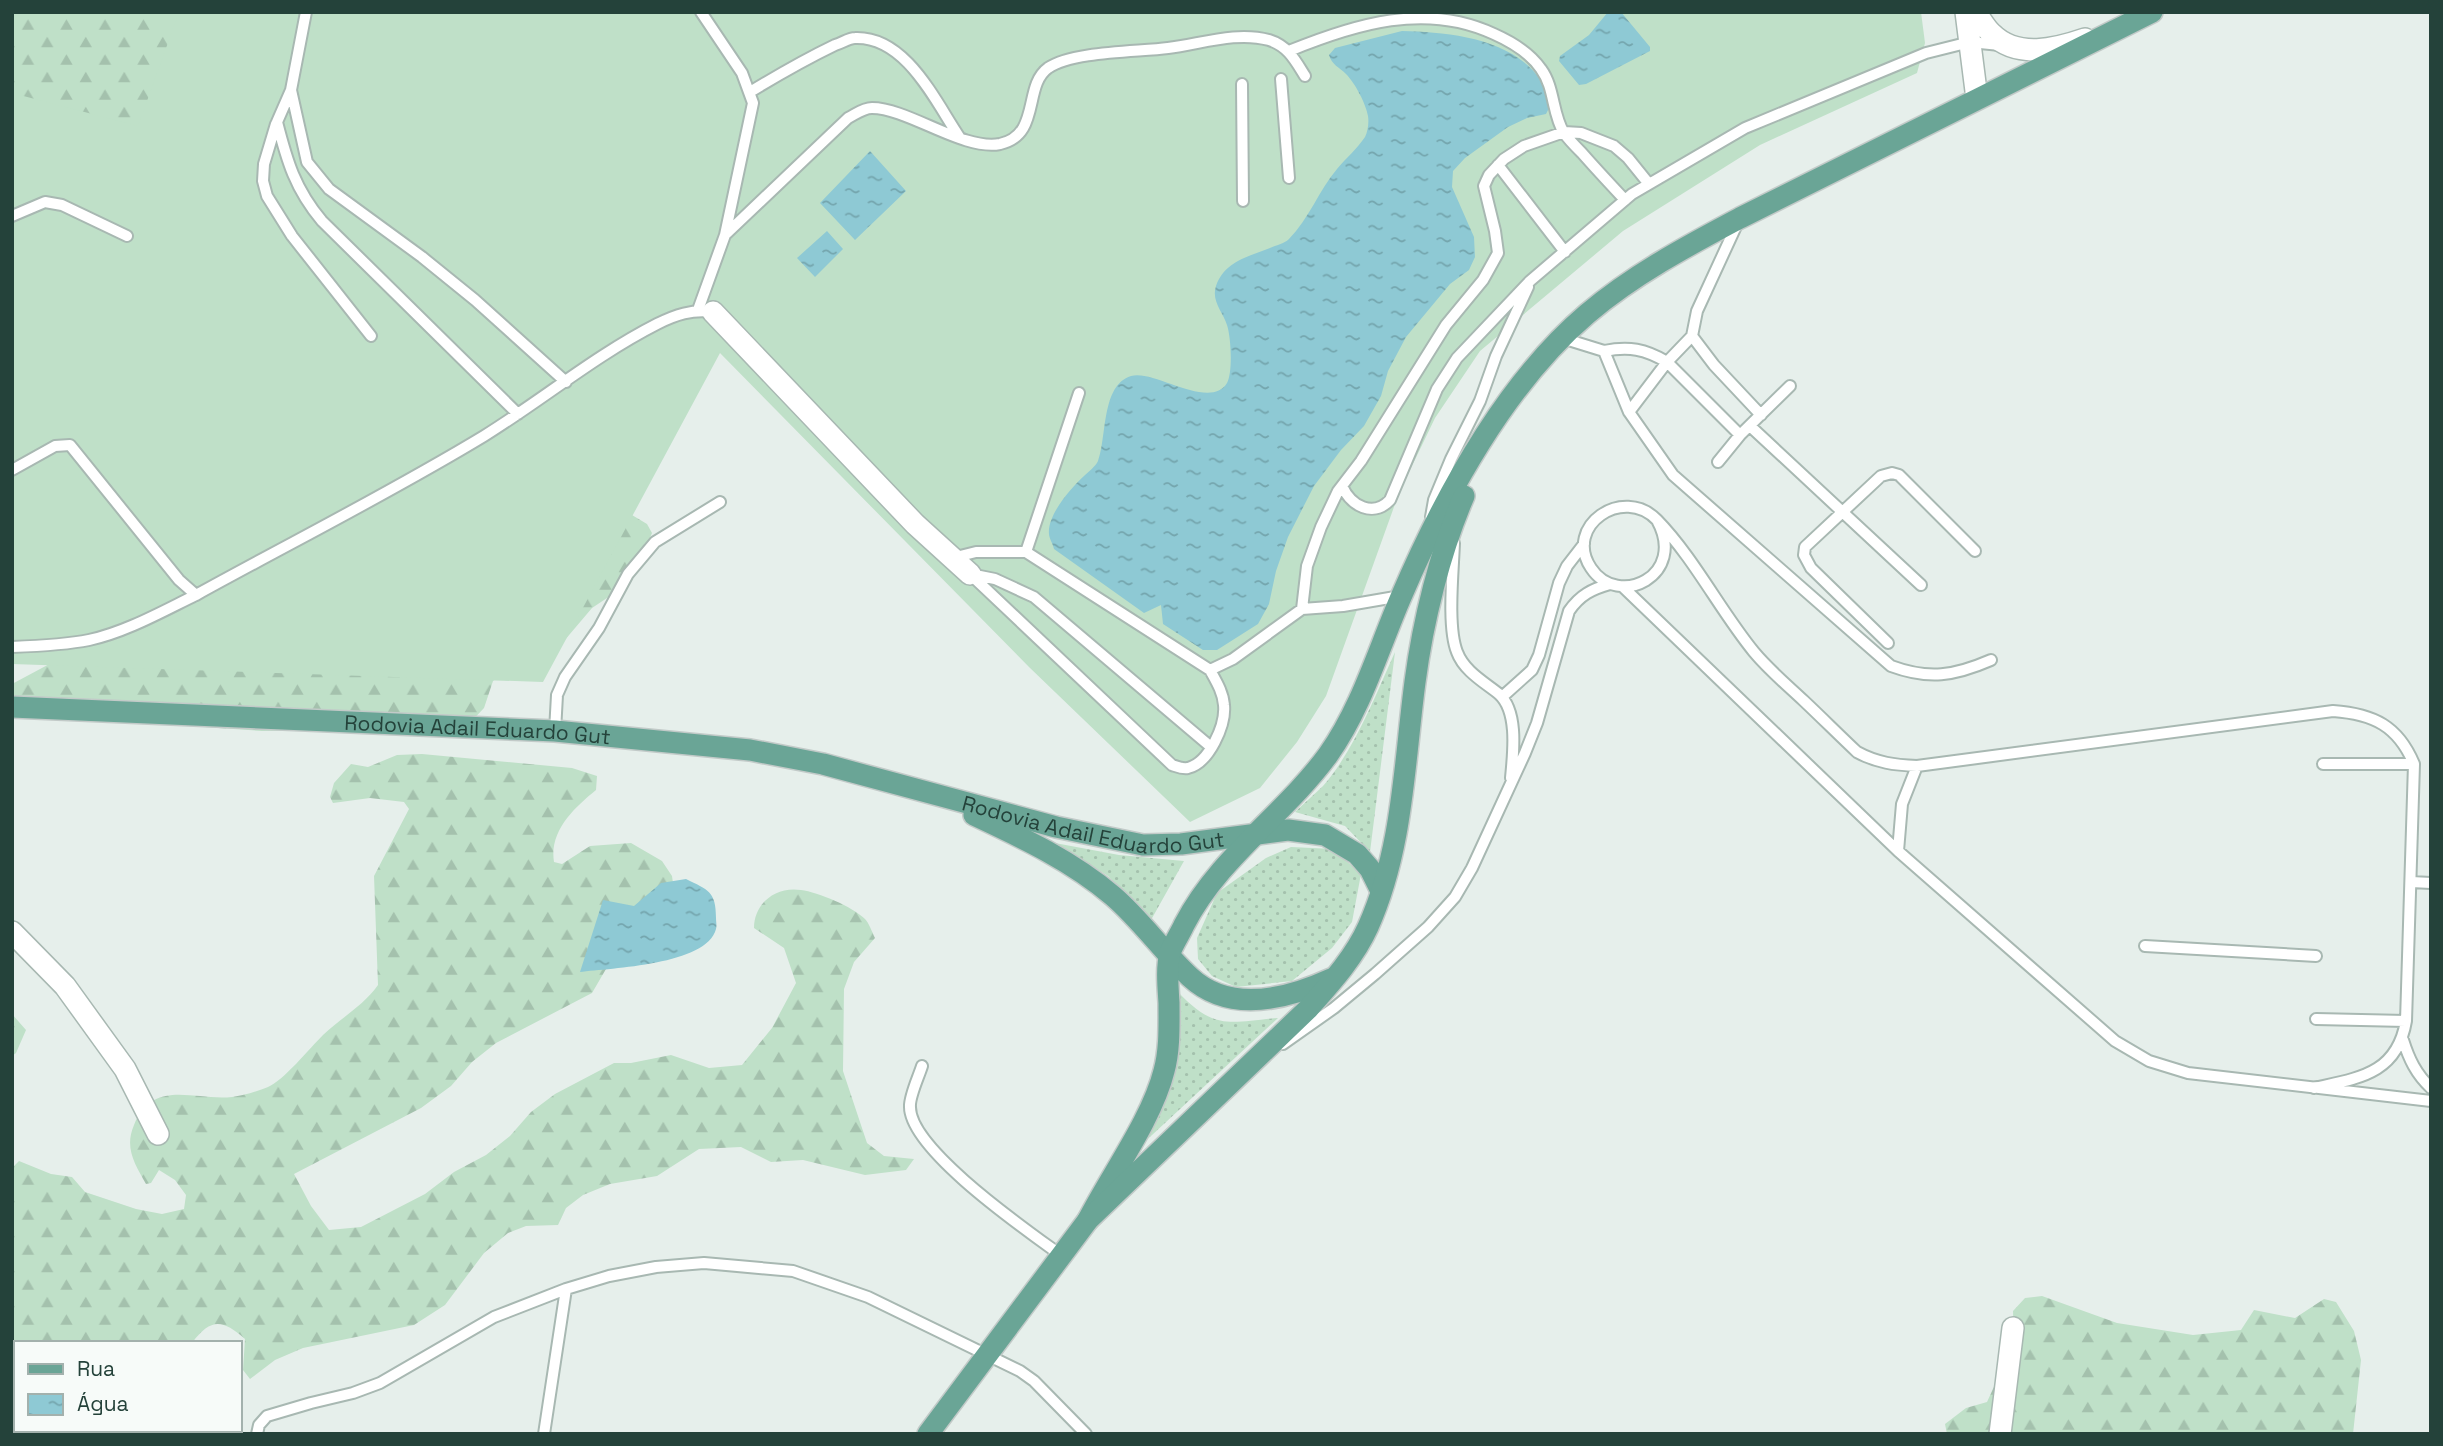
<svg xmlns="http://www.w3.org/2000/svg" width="2443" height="1446" font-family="'Space Grotesk',sans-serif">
<defs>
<pattern id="grass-dots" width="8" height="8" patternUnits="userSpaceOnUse" patternTransform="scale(1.75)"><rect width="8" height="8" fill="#bfe0c8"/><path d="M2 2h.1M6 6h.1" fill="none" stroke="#a4c1ad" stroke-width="1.8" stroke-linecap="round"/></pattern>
<pattern id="forest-firs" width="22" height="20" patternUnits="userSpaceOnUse" patternTransform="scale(1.75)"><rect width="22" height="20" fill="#bfe0c8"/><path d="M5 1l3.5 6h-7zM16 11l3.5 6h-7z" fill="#a4c1ad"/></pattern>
<pattern id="water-ripples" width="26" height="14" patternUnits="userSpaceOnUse" patternTransform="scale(1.75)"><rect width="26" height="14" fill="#8ec9d4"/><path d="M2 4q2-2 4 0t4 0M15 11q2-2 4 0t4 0" fill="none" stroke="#74a5ad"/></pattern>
</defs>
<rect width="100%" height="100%" fill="#e6efeb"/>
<path fill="url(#grass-dots)" d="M1395,652L1370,852L1345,826L1295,812C1304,803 1314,795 1323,786C1354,751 1376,694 1395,652Z
M1055,843L1119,855L1184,861L1151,920L1108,876Z
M1291,847L1333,849L1361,874L1352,922L1332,948L1292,981L1236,987L1212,976L1198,959L1197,938L1217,893L1266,858Z
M1178,992C1215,1031 1229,1022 1278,1018L1137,1149L1175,1070Z"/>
<path fill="url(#forest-firs)" d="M12,12H390L12,261Z
M632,515L647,524L652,533L631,582L592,608L564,641L536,648L493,681L484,708L465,728L262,731L173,725L12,700V684L55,661Z
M422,754L572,768L597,776L596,790C574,808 549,831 554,862L562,864L590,846L631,843L662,861L672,876L674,890L613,957L592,993L496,1043L472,1062L451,1086L421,1108L294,1174L311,1206L329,1230L361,1227L425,1194L454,1172L486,1155L510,1136L531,1112L555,1094L614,1063H631L671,1055L709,1068L742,1065L772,1028L796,983L784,948L754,928C754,903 776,886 801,890C818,892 853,907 865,919C869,923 872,932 875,938L854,962L844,989L843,1071L867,1143L884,1156L914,1159L906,1170L865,1175L803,1160L771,1162L741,1147L699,1149L657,1176L610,1184L583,1195L566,1208L558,1225L526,1226L508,1233L484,1253L445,1305L414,1325L303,1348L275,1360L250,1379L243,1370L245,1339C222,1319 211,1318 192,1343H16C16,1373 12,1404 16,1434H12V1168L19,1161L51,1174L72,1177L85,1192L136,1209L162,1214L184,1209L186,1195L175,1180L159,1170L151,1183L146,1184C135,1164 124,1148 134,1125C153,1078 194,1101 232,1097C243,1096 258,1091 268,1087C283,1081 310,1048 323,1035C341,1018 363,1006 378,985L374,876L409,809L404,802L370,798L333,803L330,797L334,783L351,764L368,767L397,755Z
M12,1014L26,1030L16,1053L12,1056Z
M2042,1296L2117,1323L2193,1335L2241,1330L2254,1310L2295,1318L2324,1299L2336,1302L2354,1331L2361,1360L2353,1434H1947L1945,1424L1966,1408L1987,1402L2014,1343L2013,1311L2025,1298Z"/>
<path fill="#bfe0c8" d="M179,12H1921L1925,43L1917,73L1760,145L1623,231L1480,351L1435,418L1399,493L1326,696L1297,742L1260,788L1190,822L1029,667L720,353L543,682L12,664V93L138,126Z"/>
<path fill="url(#water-ripples)" d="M1608,12H1621L1650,47V51L1586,84L1579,85L1559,61L1560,56L1589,35Z
M1402,31C1448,32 1511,38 1540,79C1545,86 1548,96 1551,104L1546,114L1527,118L1508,127L1465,158L1453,171L1452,187L1474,237L1475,257L1469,270L1450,284L1406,337L1388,371L1381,396L1364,426L1341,450L1314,486L1288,537L1276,571L1269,604L1258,624L1217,650H1203L1163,624L1161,605L1144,613L1054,549C1053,544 1049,538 1049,534C1047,515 1071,488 1084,476C1089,471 1095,467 1098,461C1107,438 1101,385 1131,376C1154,369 1210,411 1227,383C1233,372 1231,337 1227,325C1223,312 1211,301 1216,286C1224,262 1249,256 1270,248C1276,245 1284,244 1289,239C1309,219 1319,190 1337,169C1346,158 1357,149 1365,137C1368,131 1369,122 1368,116C1366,104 1355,83 1346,74C1339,67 1332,65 1329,55L1335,48Z
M870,151L906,191L855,240L820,203Z
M827,231L843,249L815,277L797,258Z
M686,879C708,890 716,891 716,918C716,922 717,925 716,929C707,965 611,968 580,972L603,900L634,906L661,883Z"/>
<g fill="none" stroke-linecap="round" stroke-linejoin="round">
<defs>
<path id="lane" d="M306,12L291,90L307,162L329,189L422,257L475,300L566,382
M1289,51C1355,24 1426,2 1494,34C1512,42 1530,53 1541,69C1555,88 1552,114 1564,133C1569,140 1576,147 1582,153C1596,169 1611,185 1625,200
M1281,79L1289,178
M1242,84L1243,201
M291,90L277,122C287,161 295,189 322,221L518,414
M750,92C778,75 806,59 835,45C842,43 849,38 855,38C906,36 935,101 960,138
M276,124L264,164L263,181L267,196L292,236L371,336
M1498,165L1565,252
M12,216L45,202L62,205L127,236
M1738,222L1697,311L1692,336L1714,365L1761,415
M725,235L848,118C856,114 863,108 872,108C908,108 963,151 1000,144C1041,135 1023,86 1048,68C1073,51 1138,52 1168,48C1201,44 1236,31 1269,40C1288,46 1295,60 1305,76
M698,310L725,235L753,103L742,73L701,12
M1562,338L1604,351L1629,412L1673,475L1891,666C1929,680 1954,676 1991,660
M1604,351C1629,346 1645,349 1667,362L1740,435
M1629,412L1667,362L1692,336
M1750,426L1921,585
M1718,462L1740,435L1790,386
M12,470L55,446L70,445L179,580L196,595C292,542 390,493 484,436C542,400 596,355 657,324C675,315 692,309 713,312
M1342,486C1351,506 1373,518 1390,500L1437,389L1457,358L1530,281L1632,194L1745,128L1926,53L1970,42L2000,45
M1431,517L1434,500L1451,459L1480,401L1496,356L1528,287
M1657,520C1688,576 1618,609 1591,568C1563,526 1623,485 1657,520C1694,558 1721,612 1754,652C1769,670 1787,685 1804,701C1822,718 1839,735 1857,752C1877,763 1895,765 1917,766L2333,711C2374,714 2398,726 2414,764L2406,1021C2397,1074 2359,1078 2314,1088
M1454,543C1453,571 1447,627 1457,652C1464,671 1484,682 1499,694C1519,712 1513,755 1511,778
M1026,552L1210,670L1233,659L1302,609L1343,606L1401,596
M952,558L976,552H1026L1079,393
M970,574L1172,765C1178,767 1182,769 1188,768C1209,763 1226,725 1224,705C1223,692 1216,681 1210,670
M970,574L995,579L1034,597L1211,747
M1623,587L1898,851L2115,1041L2149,1061L2188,1073L2431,1101
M1302,609L1307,566L1321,527L1338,491L1361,461L1446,325L1483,280L1498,253L1495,231L1484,186L1489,175L1504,159L1524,146L1564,132L1581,133L1614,146L1628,158L1649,184
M1888,643L1811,568L1804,555L1805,547L1881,476L1892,473L1899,475L1975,551
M12,647C38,646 64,645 89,640C126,632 163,611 196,595
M1502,697L1532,670L1539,655L1559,583L1567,566L1584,544
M555,731L557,695L565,677L599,628L628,574L655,542L720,502
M2323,764H2414
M1898,851L1902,804L1917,766
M2411,882L2431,883
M2145,946L2316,956
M2316,1019L2406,1021
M2403,1040C2409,1059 2416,1074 2431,1088
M1283,1044L1334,1008L1375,974L1428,927L1455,897L1472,868L1525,753L1537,723L1569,611C1580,595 1592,589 1610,584
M922,1066C919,1076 909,1097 910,1107C910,1150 1028,1231 1062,1256
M257,1434L259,1425L267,1416L311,1403L353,1393L380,1383L494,1317L566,1289L609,1276L656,1267L704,1263L793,1271L868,1297L1020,1371L1034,1381L1086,1434
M544,1434L566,1289"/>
<path id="street" d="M1966,12L1977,99
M1975,12C1981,19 1985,28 1992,34C2017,59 2056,49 2085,39
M713,312L915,524L970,574
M12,932L65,986L125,1069L158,1134
M2000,1434L2013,1328"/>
<g id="primary">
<path id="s1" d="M12,707L555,731L750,750L823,764L1056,827L1143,845L1181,844L1288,830L1325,835L1357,854L1370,869L1381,891"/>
<path d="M974,815C1023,838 1072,861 1113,896C1141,920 1163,952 1190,977C1230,1014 1287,999 1331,979"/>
<path d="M1088,1220C1111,1175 1152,1119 1164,1071C1170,1049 1169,1025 1169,1003C1168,987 1166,968 1170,953C1173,944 1180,934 1184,925C1219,857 1284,815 1328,755C1362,707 1378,650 1401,597C1443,499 1505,384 1587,314C1633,275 1687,246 1740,218L2152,12"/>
<path d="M928,1434L1088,1220L1308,1009C1330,984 1354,958 1368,927C1403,849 1404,765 1415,682C1423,621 1440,552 1464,496"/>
</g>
</defs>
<use href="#lane" stroke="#a8b8b2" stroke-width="14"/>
<use href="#street" stroke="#a8b8b2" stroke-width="24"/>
<use href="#primary" stroke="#c2cac8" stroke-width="24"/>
<use href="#lane" stroke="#fff" stroke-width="10"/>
<use href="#street" stroke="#fff" stroke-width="21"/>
<use href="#primary" stroke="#6aa596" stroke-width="21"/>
</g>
<g text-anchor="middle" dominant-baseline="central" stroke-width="7" stroke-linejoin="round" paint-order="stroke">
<g font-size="21" fill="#24423a" stroke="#f7fbf9">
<text stroke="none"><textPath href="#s1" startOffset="466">Rodovia Adail Eduardo Gut</textPath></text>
<text stroke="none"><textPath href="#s1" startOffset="1092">Rodovia Adail Eduardo Gut</textPath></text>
</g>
</g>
<rect width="2443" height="1446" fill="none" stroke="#24423a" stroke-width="28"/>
<rect x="14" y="1341" width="228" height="91" fill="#f7fbf9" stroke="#a3b1ad" stroke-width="2"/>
<rect x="28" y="1364" width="35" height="10" fill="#6aa596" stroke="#a3b1ad" stroke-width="2"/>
<text x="77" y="1376" font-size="21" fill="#24423a">Rua</text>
<rect x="28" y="1394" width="35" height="21" fill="url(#water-ripples)" stroke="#a3b1ad" stroke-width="2"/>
<text x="77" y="1411" font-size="21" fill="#24423a">Água</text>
</svg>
